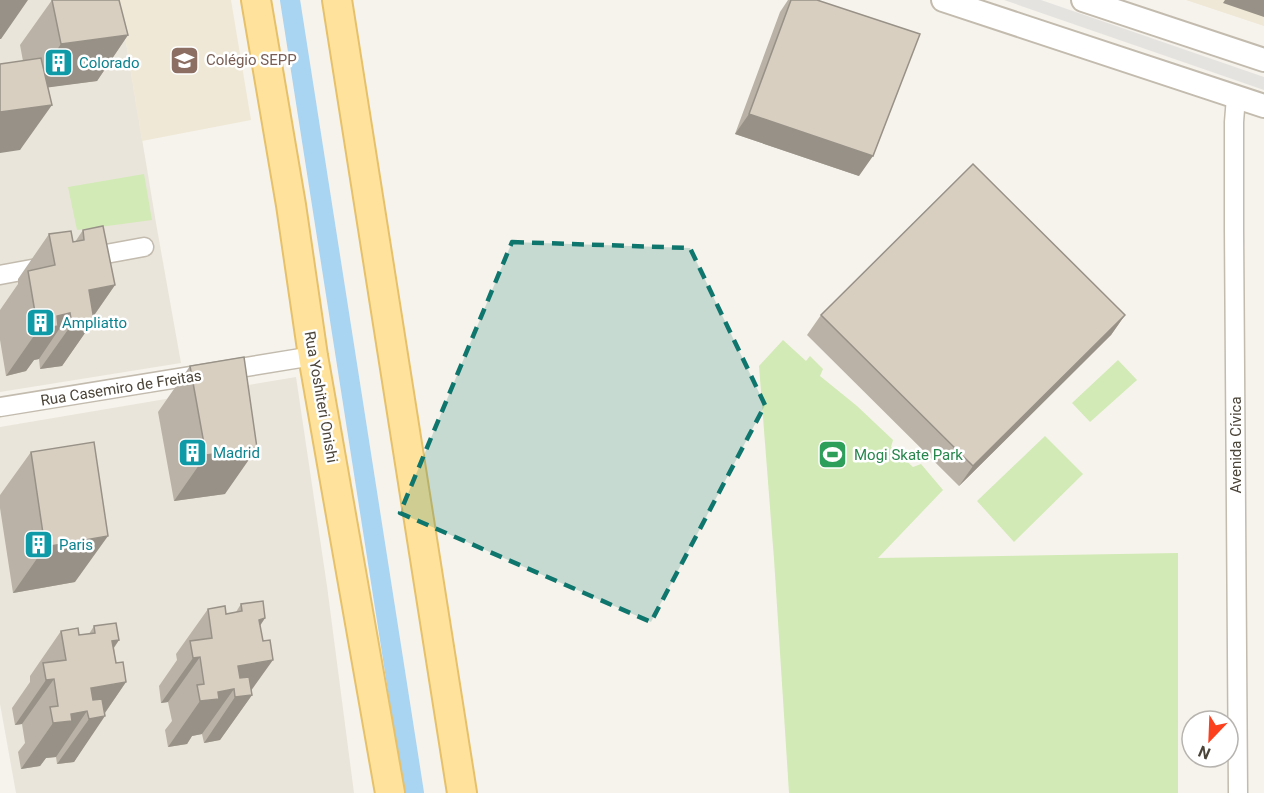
<svg xmlns="http://www.w3.org/2000/svg" width="1264" height="793" font-family="Roboto,sans-serif">
<rect width="100%" height="100%" fill="#f6f3ec"/>
<path fill="#eae5da" d="M0,0H119L156,223L181,363L0,392Z
M296,377L327,586L354,793H16L0,704V427Z"/>
<path fill="#efe8d6" d="M119,0H231L251,120L142,141Z
M1186,0H1264V26Z"/>
<path fill="#d2eab5" d="M144,174L152,220L77,230L68,187Z
M783,340L806,361L810,356L823,369L820,376L857,406L893,440L891,447L913,467L921,464L943,490L878,558L1178,553V793H789L774,559L759,366Z
M1118,360L1137,380L1090,422L1072,403Z
M1045,436L1083,474L1014,542L977,501Z"/>
<path fill="#e5e3e0" d="M1004,0H1041L1264,77V90Z"/>
<g fill="none" stroke-linecap="round" stroke-linejoin="round">
<path stroke="#a9d4f2" stroke-width="20" d="M290,0L414,793"/>
<defs>
<path id="minor" d="M1236,97L1234,122V229L1238,793
M84,258L144,247
M0,275L48,266
M0,407L313,356"/>
<path id="tertiary" d="M943,0L1264,106
M1083,0L1264,60"/>
<path id="primary" d="M256,0L291,205L313,356L390,793
M337,0L462,793"/>
</defs>
<use href="#minor" stroke="#c2bbae" stroke-width="21"/>
<use href="#tertiary" stroke="#c2bbae" stroke-width="26"/>
<use href="#primary" stroke="#e6c16a" stroke-width="32"/>
<use href="#minor" stroke="#fff" stroke-width="18"/>
<use href="#tertiary" stroke="#fff" stroke-width="22"/>
<use href="#primary" stroke="#ffe39c" stroke-width="28"/>
</g>
<path fill="#bab2a6" d="M52,0L128,35L97,81L48,87L20,150L23,61L20,45Z
M788,0H817L859,176L735,134L780,12Z
M83,230L115,285L93,317L94,320L62,366L40,369L39,359L34,360L26,371L6,376L0,340V310L18,284V279L49,234L73,242H75Z
M821,315H1125L1111,335L959,486L807,335Z
M190,366L225,494L174,501L158,412Z
M31,452L75,582L13,593L0,508V495Z
M241,604L265,618L260,626L251,691L252,695L220,740L204,743L202,734L192,736L187,744L168,747L165,730L172,721L168,702L161,703L159,686L177,660L176,654L208,609L226,614L236,612Z
M94,626L119,640L114,648L116,663L126,682L105,713L74,762L57,764L56,757L46,758L40,766L21,769L18,752L25,743L22,724L15,725L12,708L30,682V676L61,631L79,635L89,634Z"/>
<path fill="#979187" d="M0,0H28L1,39H0Z
M1225,0H1264V17L1223,3Z
M128,35L97,81L29,90L61,44Z
M52,105L20,150L0,153V112Z
M749,114L873,156L859,176L735,134Z
M115,285L90,321L94,320L62,366L40,369L72,324L89,290Z
M70,313L39,359L34,360L26,371L6,376L38,330L57,316Z
M1125,315L1111,335L959,486L973,466Z
M257,448L225,494L174,501L206,455Z
M108,536L75,582L13,593L45,547Z
M265,618L234,664L259,620Z
M119,640L87,686L112,641Z
M200,657L168,702L161,703L193,658Z
M273,660L248,695H252L220,740L204,743L235,697L234,689L202,734L192,736L187,744L168,747L200,701L238,666Z
M54,679L22,724L15,725L46,680Z
M126,682L102,717L105,716L74,762L57,764L89,719L87,711L56,757L46,758L40,766L21,769L53,723L91,688Z"/>
<path fill="#d8cfc1" stroke="#979187" stroke-width="1.5" d="M52,0H119L128,35L61,44Z
M791,0H817L920,34L873,156L749,114Z
M41,58L52,105L0,112V64Z
M973,164L1125,315L973,466L821,315Z
M103,226L115,285L89,290L94,320L72,324L70,313L57,316L58,326L38,330L28,271L55,265L49,234L71,231L73,242L84,240L83,230Z
M244,357L257,448L206,455L190,366Z
M94,442L108,536L45,547L31,452Z
M263,601L265,618L259,620L263,641L270,640L273,660L238,666L240,678L249,677L252,695L235,697L234,689L218,692L219,699L200,701L197,685L204,684L200,657L193,658L190,641L212,638L208,609L225,606L226,614L242,611L241,604Z
M116,623L119,640L112,641L116,663L123,662L126,682L91,688L93,700L102,699L105,716L89,719L87,711L71,714L72,721L53,723L50,707L58,706L54,679L46,680L43,663L66,660L61,631L78,628L79,635L95,633L94,626Z"/>
<path fill="#0f766e" fill-opacity="0.2" stroke="#0f766e" stroke-width="4.5" stroke-dasharray="12 8" stroke-linejoin="round" d="M512,242L690,248L765,405L651,622L400,513Z"/>
<defs>
<symbol id="school-square" viewBox="-11 -11 22 22"><rect x="-9" y="-9" width="18" height="18" rx="4" fill="#8d6e63" stroke="#fff"/><path d="M0-5L7-2L0 1L-7-2ZM-4 1L0 2.5L4 1V4Q0 6-4 4Z" fill="#fff"/></symbol>
<symbol id="building-square" viewBox="-11 -11 22 22"><rect x="-9" y="-9" width="18" height="18" rx="4" fill="#0f9aa8" stroke="#fff"/><path d="M-4-6H4V6H1V3H-1V6H-4ZM-2.5-4.3h1.7v1.8h-1.7ZM.8-4.3h1.7v1.8H.8ZM-2.5-1h1.7V.8h-1.7ZM.8-1h1.7V.8H.8Z" fill="#fff"/></symbol>
<symbol id="stadium-square" viewBox="-11 -11 22 22"><rect x="-9" y="-9" width="18" height="18" rx="4" fill="#2e9e5b" stroke="#fff"/><path d="M0-5a6.5 5 0 1 0 0 10a6.5 5 0 1 0 0-10ZM-3.5-1.8h7v3.6h-7Z" fill="#fff"/></symbol>
</defs>
<g fill-rule="evenodd">
<use href="#school-square" x="168" y="44" width="33" height="33"/>
<use href="#building-square" x="42" y="46" width="33" height="33"/>
<use href="#building-square" x="24" y="306" width="33" height="33"/>
<use href="#building-square" x="176" y="436" width="33" height="33"/>
<use href="#stadium-square" x="816" y="438" width="33" height="33"/>
<use href="#building-square" x="22" y="528" width="33" height="33"/>
</g>
<g text-anchor="middle" dominant-baseline="central" stroke-width="5" stroke-linejoin="round" paint-order="stroke">
<g font-size="15" fill="#785e54" stroke="#fff" text-anchor="start">
<text x="206" y="60">Colégio SEPP</text>
</g>
<g font-size="15" fill="#0d838f" stroke="#fff" text-anchor="start">
<text x="79" y="63">Colorado</text>
<text x="62" y="323">Ampliatto</text>
<text x="213" y="453">Madrid</text>
<text x="59" y="545">Paris</text>
</g>
<g font-size="15" fill="#4b4439" stroke="#fff">
<text transform="translate(121 388) rotate(-9)">Rua Casemiro de Freitas</text>
<text transform="translate(321 397) rotate(80)">Rua Yoshiteri Onishi</text>
<text transform="translate(1236 445) rotate(-90)">Avenida Cívica</text>
</g>
<g font-size="15" fill="#27864d" stroke="#fff" text-anchor="start">
<text x="854" y="455">Mogi Skate Park</text>
</g>
</g>
<g transform="translate(1210 739) rotate(203)"><circle r="28" fill="#ffffff" stroke="#b7b4b0" stroke-width="1.5"/>
<path d="M0-4.5L10 22L0 15L-10 22Z" fill="#fc3f1d"/>
<text y="-9" font-size="16" font-weight="bold" text-anchor="middle" fill="#4b4439">N</text>
</g>
</svg>
